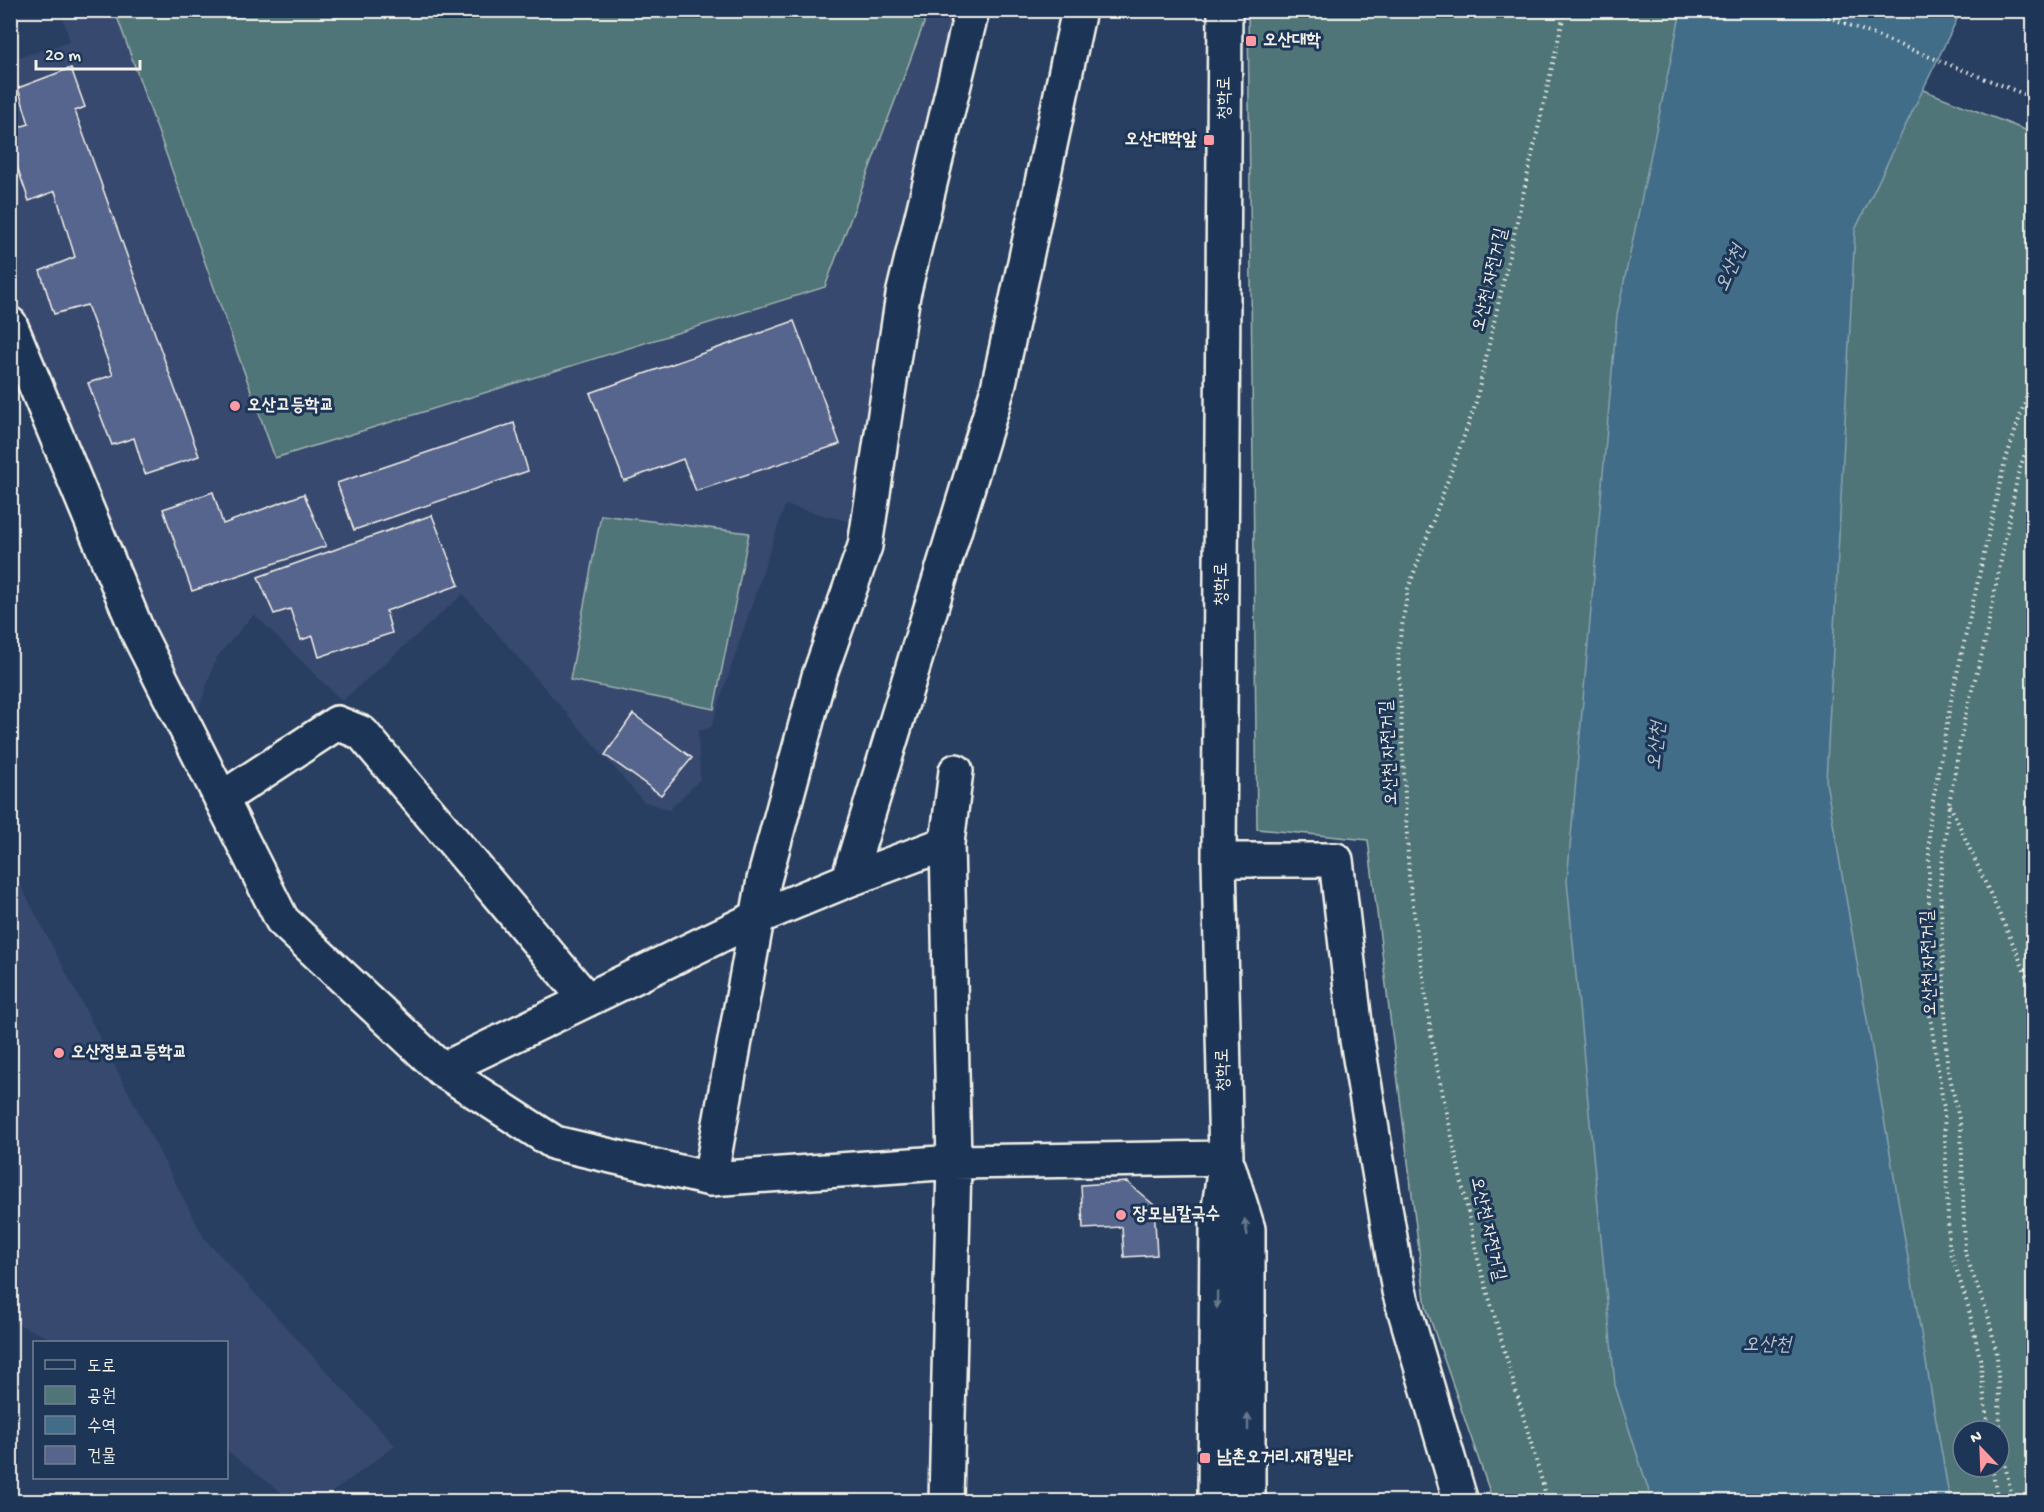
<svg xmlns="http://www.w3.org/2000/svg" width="2044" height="1512" font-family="'Gochi Hand','Poor Story',sans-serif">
<rect width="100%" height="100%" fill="#293f62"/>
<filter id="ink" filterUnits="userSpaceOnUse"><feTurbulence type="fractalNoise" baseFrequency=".0167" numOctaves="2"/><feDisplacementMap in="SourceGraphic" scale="12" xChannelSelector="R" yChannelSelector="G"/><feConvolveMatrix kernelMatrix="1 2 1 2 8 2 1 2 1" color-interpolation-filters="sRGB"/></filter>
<g filter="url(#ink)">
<path fill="#374a6f" d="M61,11H962L909,201L886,311L873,428L851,522L785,505L711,727L698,731L700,779L669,810L643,801L463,594L342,701L254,614L216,658L198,711L99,513L11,301L10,60L70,42Z
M11,867L204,1238L395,1446L320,1501H293L227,1451L226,1342H59L11,1321Z"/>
<path fill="#4f7578" stroke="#a2b3b0" stroke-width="1.5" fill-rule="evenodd" d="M115,11L924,10V23L825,287L275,458Z
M1248,11H1722L2033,133V1501H1493L1426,1307L1368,840L1257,829ZM1963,1431H1999V1467H1963Z
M601,515L749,533L714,709L570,680Z"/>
<path fill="#426d89" stroke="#89a2af" stroke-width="1.5" d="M1681,11H1961L1855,230L1826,782L1950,1501H1652L1615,1385L1567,881L1617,315Z"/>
<path fill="#57658d" stroke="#f4f1e8" stroke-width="1.5" d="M71,68L85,107L75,111L199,456L145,474L134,438L112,445L88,383L113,375L87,305L54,314L40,271L75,257L55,191L29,201L10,146V130L29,124L18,88Z
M794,321L840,444L696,491L683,459L624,481L590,393Z
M514,423L528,471L354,530L337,483Z
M213,492L223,524L304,494L326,546L192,591L163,509Z
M432,515L459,585L386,611L392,633L319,657L313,636L301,640L290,609L274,614L258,577Z
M633,714L692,758L661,795L605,755Z
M1127,1182L1154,1205L1157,1255L1124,1257L1122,1227L1083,1229L1081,1185Z"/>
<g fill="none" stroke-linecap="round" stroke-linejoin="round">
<defs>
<path id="minor" d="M10,324L139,635L282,920L442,1070L555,1143L710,1179L954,1162L947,843L956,771
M221,799L337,723L362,733L587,1000
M1219,860H1336L1357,1040L1399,1291L1461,1502
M848,880L998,388L1079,10
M442,1070L756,918L848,880L947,843
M1229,1168L1248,1229V1502
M710,1179L764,880L819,676L865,546L903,295L972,10
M946,1502L954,1162L1226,1158
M1215,1502L1217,1222L1226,1158L1219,860L1225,10"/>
</defs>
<use href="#minor" stroke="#f4f1e8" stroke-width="38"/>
<path stroke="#f4f1e8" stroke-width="4" stroke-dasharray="1.5 4.5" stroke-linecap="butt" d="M1811,10L2034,98
M1950,805L2018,955L2034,996
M1988,1431L1980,1358L1968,1306L1949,1246L1944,1109L1929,1009V822L1952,696L2004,465L2034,374
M1992,1467L1998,1502
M1548,1502L1478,1259L1433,1048L1409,877L1398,651L1408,589L1475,406L1565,10
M2013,1502L2001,1445L1997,1355L1988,1315L1965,1253L1961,1128L1947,1063L1940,883L1949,804L1965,716L1984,646L2018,474L2034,427"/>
<use href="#minor" stroke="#1d3557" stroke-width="33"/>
</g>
<defs><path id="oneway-solid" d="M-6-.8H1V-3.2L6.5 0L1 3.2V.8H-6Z" transform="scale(1.5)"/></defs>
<g fill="#68778a">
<use href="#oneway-solid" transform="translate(1246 1227) rotate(-100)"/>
<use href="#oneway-solid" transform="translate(1217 1300) rotate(91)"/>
<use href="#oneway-solid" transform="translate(1248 1422) rotate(-90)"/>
</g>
</g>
<g fill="#ff9aa2" stroke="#1d3557" stroke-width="2">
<rect x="1245" y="35" width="12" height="12" rx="3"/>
<rect x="1203" y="134" width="12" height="12" rx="3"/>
<circle cx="235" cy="406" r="6"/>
<circle cx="59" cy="1053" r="6"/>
<circle cx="1121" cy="1215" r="6"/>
<rect x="1199" y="1452" width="12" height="12" rx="3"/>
</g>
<g text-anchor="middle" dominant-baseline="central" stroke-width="6" stroke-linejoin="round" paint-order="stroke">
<g font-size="18" font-weight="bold" fill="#f4f1e8" stroke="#1d3557" text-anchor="start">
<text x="1263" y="41">오산대학</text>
<text x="1197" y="140" text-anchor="end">오산대학앞</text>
<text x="247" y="406">오산고등학교</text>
<text x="71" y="1053">오산정보고등학교</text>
<text x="1133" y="1215">장모님칼국수</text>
<text x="1217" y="1458">남촌오거리.재경빌라</text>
</g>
<g font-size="18" fill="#f4f1e8" stroke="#1d3557">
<text transform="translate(1225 98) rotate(-90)">청학로</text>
<text transform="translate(1491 280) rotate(-77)">오산천 자전거길</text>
<text transform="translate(1222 584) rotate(-90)">청학로</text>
<text transform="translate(1390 753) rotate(-93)">오산천 자전거길</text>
<text transform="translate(1930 963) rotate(-92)">오산천 자전거길</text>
<text transform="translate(1224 1070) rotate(-91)">청학로</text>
<text transform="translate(1487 1229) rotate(77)">오산천 자전거길</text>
</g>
<g font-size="20" font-style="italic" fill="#b6c3c7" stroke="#1d3557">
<text transform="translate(1732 269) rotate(-67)">오산천</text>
<text transform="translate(1658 746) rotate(-84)">오산천</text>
<text x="1767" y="1346">오산천</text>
</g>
</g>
<rect width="2044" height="1512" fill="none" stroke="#1d3557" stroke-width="36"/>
<rect x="18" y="18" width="2008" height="1476" fill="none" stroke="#f4f1e8" stroke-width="2" filter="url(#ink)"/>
<rect x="33" y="1341" width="195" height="138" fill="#1d3557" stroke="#738091" stroke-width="1.5"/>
<rect x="45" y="1360" width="30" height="9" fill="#1d3557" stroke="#738091" stroke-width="1.5"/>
<text x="87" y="1371" font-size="18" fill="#f4f1e8">도로</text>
<rect x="45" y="1386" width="30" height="18" fill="#4f7578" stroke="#738091" stroke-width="1.5"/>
<text x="87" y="1401" font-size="18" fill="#f4f1e8">공원</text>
<rect x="45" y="1416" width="30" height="18" fill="#426d89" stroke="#738091" stroke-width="1.5"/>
<text x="87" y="1431" font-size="18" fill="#f4f1e8">수역</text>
<rect x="45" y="1446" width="30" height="18" fill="#57658d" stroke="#738091" stroke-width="1.5"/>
<text x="87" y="1461" font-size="18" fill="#f4f1e8">건물</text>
<g transform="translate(1981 1449) rotate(337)"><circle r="28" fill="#1d3557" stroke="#738091" stroke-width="1.5"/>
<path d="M0-4.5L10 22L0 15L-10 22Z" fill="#ff9aa2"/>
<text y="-9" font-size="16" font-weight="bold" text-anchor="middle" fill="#f4f1e8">N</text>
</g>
<path d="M36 60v9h104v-9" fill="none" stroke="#f4f1e8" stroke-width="3"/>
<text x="45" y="60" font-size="18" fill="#f4f1e8" stroke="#1d3557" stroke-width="4.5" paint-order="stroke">20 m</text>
</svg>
